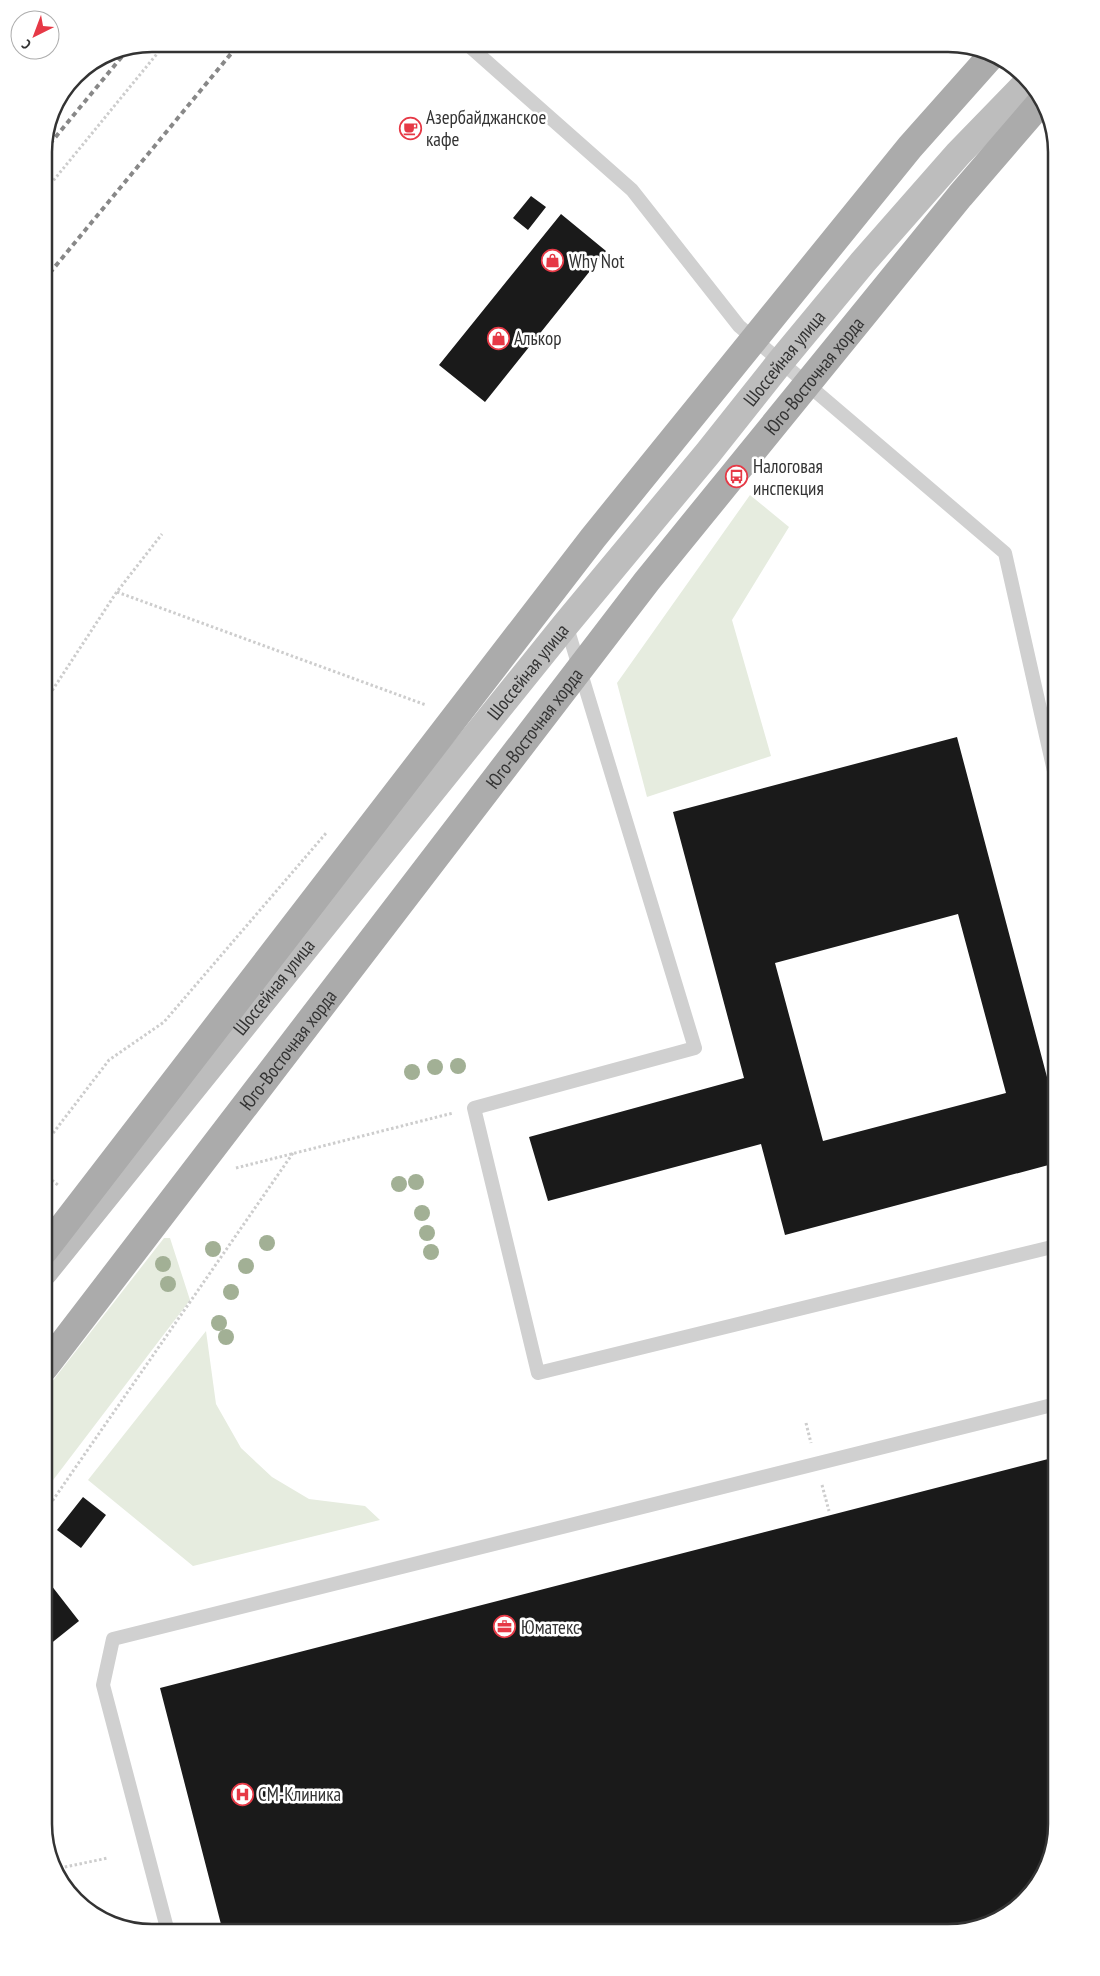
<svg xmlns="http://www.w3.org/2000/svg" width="1100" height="1976" font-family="'PT Sans Narrow',sans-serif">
<rect width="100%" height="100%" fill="#fff"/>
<path fill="#e6ecdf" d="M750,495L789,527L732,620L771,756L647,797L617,683Z
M164,1238H170L190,1300L44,1492V1392Z
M206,1331L216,1404L241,1448L272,1477L309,1499L365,1506L380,1520L193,1566L88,1480Z"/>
<path fill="#1a1a1a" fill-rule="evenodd" d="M531,196L546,207L528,230L513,218Z
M561,214L606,251L485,402L439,365Z
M957,737L1056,1111V1163L785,1235L761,1144L548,1201L529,1137L744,1078L673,812ZM958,914L1006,1093L823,1141L775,963Z
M1056,1457V1824L1038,1884L990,1924L948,1932H223L160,1688Z
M83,1497L106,1515L81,1548L57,1530Z
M44,1576L79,1621L44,1649Z"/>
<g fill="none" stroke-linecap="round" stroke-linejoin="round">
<path stroke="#cdcdcd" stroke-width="3" stroke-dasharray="2.5 2.5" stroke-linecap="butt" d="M44,192L165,44
M117,592L426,705
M44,703L116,593L162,534
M44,1145L109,1060L164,1022L327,832
M236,1168L453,1113
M44,1174L58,1185
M806,1423L811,1443
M822,1485L829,1511
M44,1513L293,1153
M55,1869L108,1858"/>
<path stroke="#d0d0d0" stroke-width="14" d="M467,44L632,190L739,326L1005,553L1056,780
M566,624L695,1048L474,1108L538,1373L1056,1246
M168,1932L103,1685L113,1639L1056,1404"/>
<path stroke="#bdbdbd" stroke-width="28" id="s1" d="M44,1272L566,624L708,453L781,361L863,262L958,154L1026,84"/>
<path stroke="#888" stroke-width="4" stroke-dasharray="5 4" stroke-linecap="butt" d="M52,111L88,67
M44,151L129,48
M44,280L239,44"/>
<g stroke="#ababab" stroke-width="28">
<path d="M44,1251L593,538L910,147L991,56"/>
<path id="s2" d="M44,1368L647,581L960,196L1041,102"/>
</g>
</g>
<g fill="#a2b095">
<circle cx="458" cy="1066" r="8"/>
<circle cx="435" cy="1067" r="8"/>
<circle cx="412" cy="1072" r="8"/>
<circle cx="416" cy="1182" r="8"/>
<circle cx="399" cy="1184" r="8"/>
<circle cx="422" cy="1213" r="8"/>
<circle cx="427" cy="1233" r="8"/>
<circle cx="267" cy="1243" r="8"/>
<circle cx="213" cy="1249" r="8"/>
<circle cx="431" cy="1252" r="8"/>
<circle cx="163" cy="1264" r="8"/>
<circle cx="246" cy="1266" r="8"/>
<circle cx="168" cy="1284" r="8"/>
<circle cx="231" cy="1292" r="8"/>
<circle cx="219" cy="1323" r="8"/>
<circle cx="226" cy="1337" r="8"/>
</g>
<defs>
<symbol id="cafe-ring" viewBox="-11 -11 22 22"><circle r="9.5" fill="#fff" stroke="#e63946" stroke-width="1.5"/><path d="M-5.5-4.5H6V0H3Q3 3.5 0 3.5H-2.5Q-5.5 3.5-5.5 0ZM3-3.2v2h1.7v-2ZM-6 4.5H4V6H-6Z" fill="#e63946"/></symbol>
<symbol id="shop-ring" viewBox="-11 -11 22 22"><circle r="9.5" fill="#fff" stroke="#e63946" stroke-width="1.5"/><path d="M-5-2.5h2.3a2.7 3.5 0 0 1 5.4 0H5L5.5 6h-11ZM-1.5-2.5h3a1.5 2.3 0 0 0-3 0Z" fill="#e63946"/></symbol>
<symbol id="bus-ring" viewBox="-11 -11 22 22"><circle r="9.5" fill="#fff" stroke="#e63946" stroke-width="1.5"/><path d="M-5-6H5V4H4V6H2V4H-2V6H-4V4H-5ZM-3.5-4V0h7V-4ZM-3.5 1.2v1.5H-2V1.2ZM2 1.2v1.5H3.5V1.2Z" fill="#e63946"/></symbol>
<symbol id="office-ring" viewBox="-11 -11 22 22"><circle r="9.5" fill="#fff" stroke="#e63946" stroke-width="1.5"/><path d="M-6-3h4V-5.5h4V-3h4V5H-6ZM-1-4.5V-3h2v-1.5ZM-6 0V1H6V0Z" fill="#e63946"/></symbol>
<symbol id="hospital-ring" viewBox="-11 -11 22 22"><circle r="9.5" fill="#fff" stroke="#e63946" stroke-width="1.5"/><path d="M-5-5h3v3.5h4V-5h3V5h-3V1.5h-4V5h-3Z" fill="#e63946"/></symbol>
</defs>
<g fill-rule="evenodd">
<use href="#cafe-ring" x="398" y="116" width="25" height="25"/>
<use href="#shop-ring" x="540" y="248" width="25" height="25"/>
<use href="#shop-ring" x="486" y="326" width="25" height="25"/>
<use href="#bus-ring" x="724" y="464" width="25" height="25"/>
<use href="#office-ring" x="492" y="1614" width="25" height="25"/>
<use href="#hospital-ring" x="230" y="1782" width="25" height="25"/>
</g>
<g text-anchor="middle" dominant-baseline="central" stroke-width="5" stroke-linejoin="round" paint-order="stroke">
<g font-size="19" fill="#333" stroke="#fff" text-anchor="start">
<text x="426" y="117">Азербайджанское<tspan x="426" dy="22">кафе</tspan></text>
<text x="569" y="261">Why Not</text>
<text x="514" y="338">Алькор</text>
<text x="753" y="466">Налоговая<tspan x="753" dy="22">инспекция</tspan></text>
<text x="521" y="1627">Юматекс</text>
<text x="258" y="1794">СМ-Клиника</text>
</g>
<g font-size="19" fill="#333" stroke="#fff">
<text stroke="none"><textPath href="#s1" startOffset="1176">Шоссейная улица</textPath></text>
<text stroke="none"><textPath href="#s2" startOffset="1256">Юго-Восточная хорда</textPath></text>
<text stroke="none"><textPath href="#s1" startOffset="771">Шоссейная улица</textPath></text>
<text stroke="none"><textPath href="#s2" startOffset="806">Юго-Восточная хорда</textPath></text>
<text stroke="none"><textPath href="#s1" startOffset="366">Шоссейная улица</textPath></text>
<text stroke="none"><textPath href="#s2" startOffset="401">Юго-Восточная хорда</textPath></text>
</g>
</g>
<path d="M0 0H1100V1976H0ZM152 52H948A100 100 0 0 1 1048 152V1824A100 100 0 0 1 948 1924H152A100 100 0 0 1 52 1824V152A100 100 0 0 1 152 52Z" fill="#fff" fill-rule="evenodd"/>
<path fill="none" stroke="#333" stroke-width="2.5" d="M152 52H948A100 100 0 0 1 1048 152V1824A100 100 0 0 1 948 1924H152A100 100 0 0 1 52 1824V152A100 100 0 0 1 152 52Z"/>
<g transform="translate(35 35) rotate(222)"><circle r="24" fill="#ffffff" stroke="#adadad"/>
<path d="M0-4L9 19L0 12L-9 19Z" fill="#e63946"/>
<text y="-8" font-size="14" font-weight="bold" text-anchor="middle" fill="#333333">С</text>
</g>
</svg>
